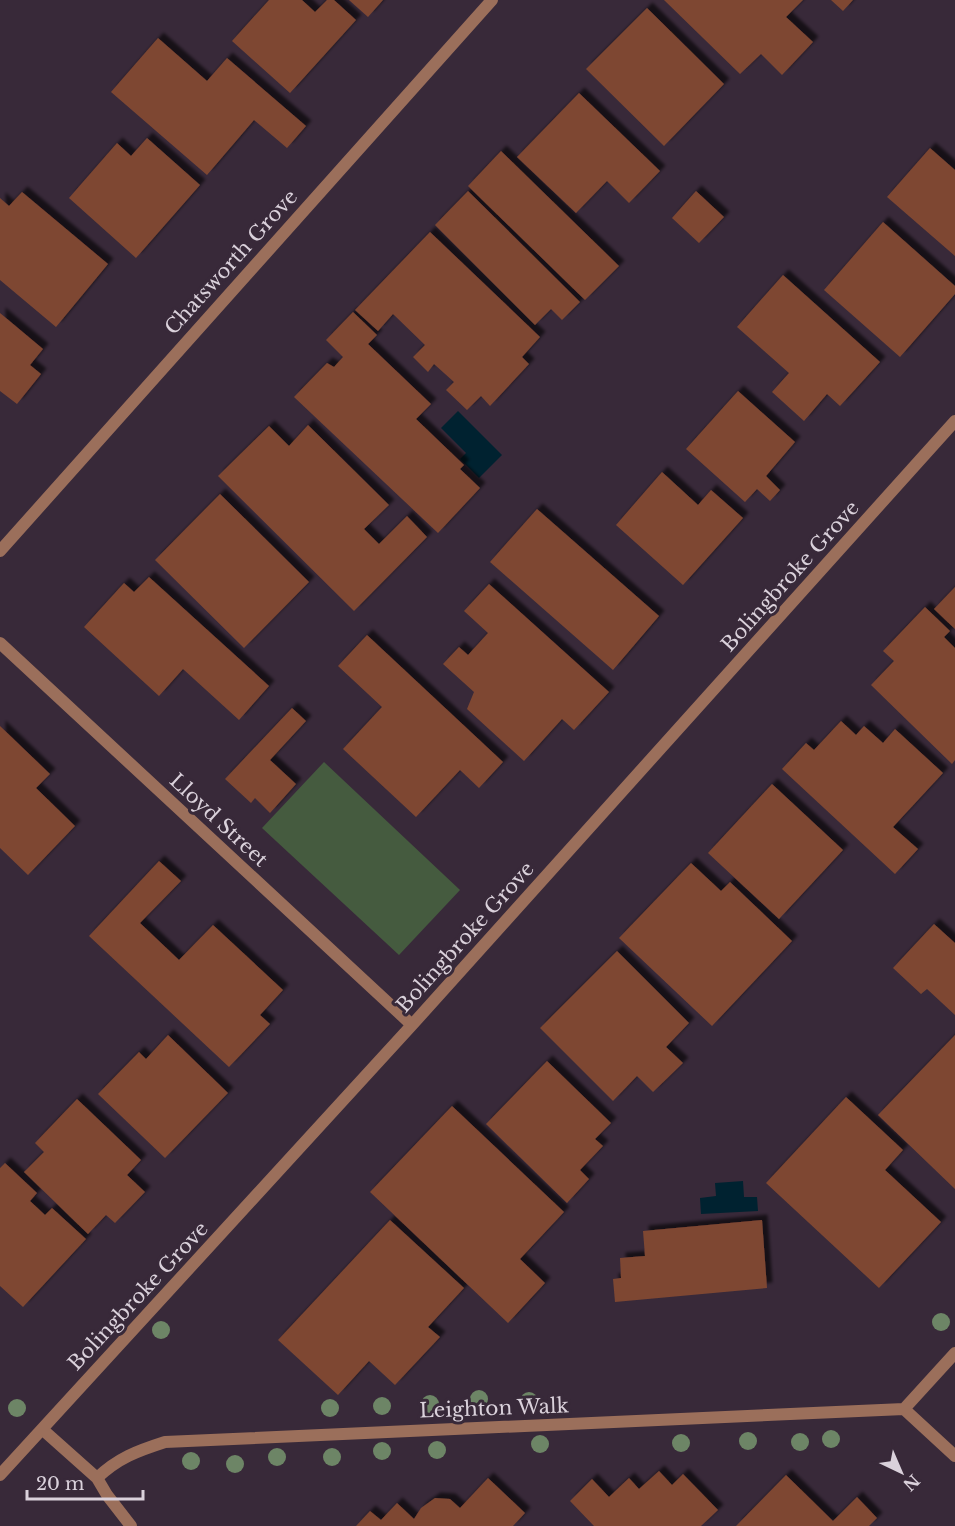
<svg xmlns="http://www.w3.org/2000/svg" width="955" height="1526" font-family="'Libre Baskerville',serif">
<defs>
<filter id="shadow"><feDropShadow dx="5.5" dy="-5.5" stdDeviation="1.5" flood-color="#0009"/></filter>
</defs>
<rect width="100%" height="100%" fill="#382939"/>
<path fill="#455b3f" d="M324,762L460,890L399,955L262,828Z"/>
<path fill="#002230" d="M458,411L502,455L479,478L460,459L466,453L441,428Z
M743,1181L744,1197H757L758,1211L701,1214L700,1198L716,1196L715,1183Z"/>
<path fill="#7e4732" filter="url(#shadow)" d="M269,0H302L315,12L327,0H334L356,20L290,93L232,41Z
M349,0H383L368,17Z
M664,0H803L786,17L813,42L782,75L761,54L740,74Z
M831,0H853L843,11Z
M647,8L724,84L664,146L586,69Z
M158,38L207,81L227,58L306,126L287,148L254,120L207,175L111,92Z
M579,93L660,171L629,203L607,181L576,213L517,157Z
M147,138L200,185L136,258L69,198L117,143L131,156Z
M930,148L955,170V256L887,197Z
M501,151L619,266L585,300L468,186Z
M468,191L580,302L562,320L551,309L535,325L435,225Z
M696,191L724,217L699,243L672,218Z
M22,192L108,264L56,327L0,280V198L9,206Z
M883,222L955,286V294L900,357L824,290Z
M430,232L540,337L522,357L529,364L490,406L481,396L467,410L446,390L454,382L434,364L428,372L413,357L425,345L393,314L378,331L355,310Z
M783,275L880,362L840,406L827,394L804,421L772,392L789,373L737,327Z
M353,312L377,335L368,344L431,404L416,419L464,465L460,469L480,488L438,533L294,397L327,363L334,367L343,357L326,340Z
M0,313L43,349L30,365L41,374L17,404L0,391Z
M738,391L795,442L766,476L780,490L770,501L757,489L745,502L686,449Z
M308,425L389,505L364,529L379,544L407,516L427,537L354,611L218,476L269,426L289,446Z
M662,472L698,505L711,490L743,518L683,585L616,525Z
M220,494L309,582L244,648L155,560Z
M537,509L659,616L613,670L490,562Z
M149,577L269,686L239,720L183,669L159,696L84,627L124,583L134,592Z
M489,584L609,692L574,730L562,719L524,761L467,709L474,692L443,664L459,647L468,655L488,633L464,611Z
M955,587V629L934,609Z
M925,607L950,631L944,637L955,648V760L952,764L871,685L894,661L883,651Z
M367,635L503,762L479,788L460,770L416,817L343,749L382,707L338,666Z
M292,708L306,721L270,760L296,784L270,813L255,798L251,803L225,779Z
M841,721L856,735L864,726L883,743L895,729L943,773L893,827L918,849L895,874L782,769L806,743L814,750Z
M0,726L50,774L36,788L75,826L28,875L0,848Z
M772,784L843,850L779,919L708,853Z
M159,861L181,881L140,923L179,960L213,925L283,990L260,1015L270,1024L229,1067L89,936Z
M691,863L721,891L730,882L792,941L712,1026L619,938Z
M934,924L955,943V1015L927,989L921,994L893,968Z
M617,951L689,1023L666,1047L683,1063L653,1092L637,1076L613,1101L540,1028Z
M168,1035L228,1093L165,1158L98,1094L139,1052L146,1059Z
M955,1035V1189L878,1115Z
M547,1061L611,1123L595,1139L603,1146L580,1170L589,1179L567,1203L486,1124Z
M846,1097L903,1150L885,1170L941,1222L879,1288L766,1183Z
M77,1099L141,1160L127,1175L145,1192L115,1223L106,1215L88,1234L24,1172L44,1152L35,1143Z
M452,1106L564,1212L520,1259L545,1283L508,1323L370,1192Z
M5,1163L37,1193L30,1201L45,1215L52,1208L86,1239L23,1307L0,1286V1168Z
M390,1220L464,1288L428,1327L440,1337L395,1385L369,1361L338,1395L278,1340Z
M762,1220L767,1288L615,1302L613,1279L621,1278L620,1258L645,1256L643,1231Z
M659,1471L672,1485L683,1474L718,1510L701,1526H594L570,1501L592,1479L609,1497L629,1478L639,1489Z
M786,1475L833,1521L857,1497L877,1518L869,1526H736Z
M488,1478L525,1513L513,1526H356L370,1511L381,1520L397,1503L414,1519L421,1508L435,1498L450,1499L460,1508Z"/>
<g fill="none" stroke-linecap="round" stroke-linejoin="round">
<path stroke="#9b6f5b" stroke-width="12" d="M0,551L492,0
M0,643L412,1025
M904,1409L955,1353
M904,1409L955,1456
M42,1429L97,1478L107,1495L131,1526
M0,1475L412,1025L955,421
M97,1478C118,1458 137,1451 165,1442L904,1409"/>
</g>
<g fill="#6d8566">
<circle cx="941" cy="1322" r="9"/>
<circle cx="161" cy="1330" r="9"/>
<circle cx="479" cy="1399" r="9"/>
<circle cx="529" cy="1401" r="9"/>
<circle cx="430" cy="1404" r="9"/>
<circle cx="382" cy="1406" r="9"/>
<circle cx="17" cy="1408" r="9"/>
<circle cx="330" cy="1408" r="9"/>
<circle cx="831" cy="1439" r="9"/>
<circle cx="748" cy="1441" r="9"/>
<circle cx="800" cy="1442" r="9"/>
<circle cx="681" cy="1443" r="9"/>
<circle cx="540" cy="1444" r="9"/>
<circle cx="437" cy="1450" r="9"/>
<circle cx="382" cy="1451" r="9"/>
<circle cx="277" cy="1457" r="9"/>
<circle cx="332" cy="1457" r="9"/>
<circle cx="191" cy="1461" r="9"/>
<circle cx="235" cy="1464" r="9"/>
</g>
<g text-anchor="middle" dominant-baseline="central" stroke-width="6" stroke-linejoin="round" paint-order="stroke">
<g font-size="20" fill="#dad1db" stroke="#382939">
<text transform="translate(231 262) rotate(-48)">Chatsworth Grove</text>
<text transform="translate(790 576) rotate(-48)">Bolingbroke Grove</text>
<text transform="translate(219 820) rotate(43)">Lloyd Street</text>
<text transform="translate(465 937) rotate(-48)">Bolingbroke Grove</text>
<text transform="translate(138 1296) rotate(-47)">Bolingbroke Grove</text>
<text transform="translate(494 1408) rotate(-2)">Leighton Walk</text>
</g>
</g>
<g transform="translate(901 1472) rotate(136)" stroke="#382939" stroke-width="4.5" paint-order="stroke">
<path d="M0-4.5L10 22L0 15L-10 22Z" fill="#dad1db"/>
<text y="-9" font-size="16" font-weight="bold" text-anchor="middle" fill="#dad1db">N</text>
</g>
<path d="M27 1490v9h116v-9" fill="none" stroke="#dad1db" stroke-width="3"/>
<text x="36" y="1490" font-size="18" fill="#dad1db" stroke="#382939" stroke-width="4.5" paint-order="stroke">20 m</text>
</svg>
